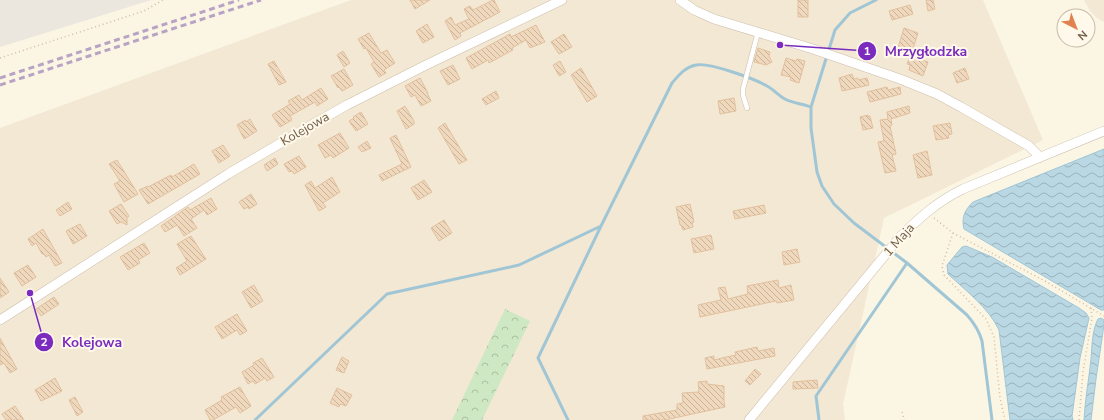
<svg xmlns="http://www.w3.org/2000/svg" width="1104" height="420" font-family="'Nunito Sans',sans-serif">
<defs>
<pattern id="forest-crowns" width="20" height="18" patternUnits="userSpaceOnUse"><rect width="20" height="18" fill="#cde8c3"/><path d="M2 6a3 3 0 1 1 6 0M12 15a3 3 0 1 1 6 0" fill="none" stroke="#abbfa0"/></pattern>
<pattern id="water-waves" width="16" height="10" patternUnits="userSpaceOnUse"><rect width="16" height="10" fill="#b9d8e4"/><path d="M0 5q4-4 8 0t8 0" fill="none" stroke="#9bb2bb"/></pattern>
<pattern id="building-back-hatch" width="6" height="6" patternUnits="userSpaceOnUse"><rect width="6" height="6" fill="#f0d8bd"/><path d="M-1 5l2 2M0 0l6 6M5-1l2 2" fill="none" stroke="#c7b29c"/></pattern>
</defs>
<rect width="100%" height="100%" fill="#fbf5e4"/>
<path fill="#f3e8d3" d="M351,0H983L1043,140L884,218L843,404L845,420H0V128Z
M1084,0H1104V22L1097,18L1090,11Z"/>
<path fill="#ebe6de" d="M0,0H151L0,47Z"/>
<path fill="url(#forest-crowns)" d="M505,309L530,321L482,420H452Z"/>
<path fill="url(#water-waves)" stroke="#a0c6d6" d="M1104,149V310H1101L964,229C961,217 965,210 973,202Z
M966,246L992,257L1079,308L1086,313L1089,318L1080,358L1072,416L1073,420H1010L999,330C988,307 966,291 948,274L947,265L962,247Z
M1101,318L1104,320V325L1096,379L1091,420H1084C1085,399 1089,379 1091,359C1092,346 1092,330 1098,319Z"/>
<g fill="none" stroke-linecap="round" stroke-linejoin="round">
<path stroke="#a0c6d6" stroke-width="3" d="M876,0L850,13L835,30L811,107V128L817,172L822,186L834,204L854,223L907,263L967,315C974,323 979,330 982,341L992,420
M255,420L387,294L519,265L601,226
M568,420L538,358L601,226L672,83C679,75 685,67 696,65C709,62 755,79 767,86C773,89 778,95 785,99C792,103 803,104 811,107
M819,420L816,396L907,263"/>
</g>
<path fill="url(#building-back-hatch)" stroke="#e2c09e" d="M410,0H430L415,9Z
M493,0H494L500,12L460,33L461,36L455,40L445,21L451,17L455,25L469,19L464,9L470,6L473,10Z
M798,0H808V17H798Z
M926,0H933L935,9L928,11Z
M910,5L913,14L892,20L889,11Z
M427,24L434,37L423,43L416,31Z
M536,25L545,42L530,48L526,40L512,48L513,50L489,63L488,60L472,69L466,58L510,34L511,37Z
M904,28L918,33L911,55L897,51Z
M369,33L381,53L387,50L395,63L384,70L386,73L379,77L371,64L374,62L366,48L364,49L358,39Z
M564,34L572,47L559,54L551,42Z
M758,48L770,52L769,56L772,62L766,65L754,62Z
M343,51L350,63L344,67L337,55Z
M910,56L928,62L923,76L909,70L910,65L907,64Z
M786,58L796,61L797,59L805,61L799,83L790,80L791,77L781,75Z
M274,61L286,82L279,85L268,64Z
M560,61L566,72L559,76L553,65Z
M453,65L460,79L448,85L440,71Z
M581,68L597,96L587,102L571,75Z
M965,68L969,79L957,83L953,73Z
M344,69L353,85L342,91L339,87L338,88L331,76Z
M852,74L854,79L858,78V80L867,78L869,85L842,91L839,78Z
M420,78L428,93H427L431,101L421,106L415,95L411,97L405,86Z
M887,87L888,90L900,87L901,94L870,102L867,92Z
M321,88L328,99L317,106L315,102L290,116L292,120L280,127L272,115L290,104L288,101L299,95L302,100Z
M496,91L499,98L486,105L482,99Z
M734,98L736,111L720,114L718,101Z
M405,106L414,121V124L406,129L397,111Z
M909,106L910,113L891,119L892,125L890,126L896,154L892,155L896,171L885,173L878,142L884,141L880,120L888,119L887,112Z
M361,112L368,124L356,131L349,121L354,118L353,117Z
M868,115V117L870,116L873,128L863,130L860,117Z
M250,119L257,131L244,139L237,125L245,120L246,122Z
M445,123L467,160L459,164L438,128Z
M950,123L952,134L948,135L949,138L936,140L933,126Z
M340,133L349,148L333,158L331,155L325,158L318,145Z
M396,135L411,167L382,181L379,175L402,164L390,138Z
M367,141L371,148L362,152L358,147Z
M223,145L230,156L219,163L212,151Z
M927,151L932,175L918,178L913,155Z
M299,156L306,167L294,174L292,171L289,172L284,164Z
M275,158L278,164L267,171L264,165Z
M117,160L138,194L124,202L114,184L120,181L109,164Z
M194,164L200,174L148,204L139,190L148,186V187L171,175L172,177Z
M332,177L340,192L323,203L326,207L319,211L305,185L311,181L315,188Z
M424,180L432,192L418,200L411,188Z
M251,194L257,204L249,209L248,207L244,209L239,202Z
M211,198L217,209L207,215L204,210L191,219L197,228L184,236L177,225L165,232L161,226L188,207L190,210Z
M68,202L72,209L60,216L56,210Z
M121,204L129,216L127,218V225L121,222L117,224L109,211Z
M690,204L694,222H692L693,227L683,230L681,225H680L676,207Z
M764,205L766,213L735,219L733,211Z
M444,220L452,233L439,241L431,228Z
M80,224L87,236L73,244L66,231Z
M43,229L62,263L55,266L49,255L46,257L44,254H42L36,243L32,246L28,239Z
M711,235L714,249L694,253L691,239Z
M191,236L206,259L180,275L176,268L187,261L177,244Z
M144,243L150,253L138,260L140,263L128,270L120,257Z
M797,249L800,262L784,265L782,252Z
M28,265L36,277L22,286L14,273Z
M0,278L9,292L0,298Z
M778,280L779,288L791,285L794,300L777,303L776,301L700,317L698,305L721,300L718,288L725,287L728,299L748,294L747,286Z
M254,285L263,301L251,308L242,292Z
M54,297L59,304L41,316L36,309Z
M237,314L247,331L240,335L237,330L222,339L215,327Z
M0,338L17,369L10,373L4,363L0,365Z
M757,347L758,351L774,348L775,356L707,369L705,358L714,356V360L726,357L736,355L735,352Z
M342,357L349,361L344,373L336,370Z
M262,358L274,377L267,381L265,378L255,384L253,381L248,384L242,372L254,365L253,363Z
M755,369L761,374L750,385L745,381Z
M55,378L62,391L41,401L35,390Z
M817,380L818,388L793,389V382Z
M707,381V384L724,386V402L725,407L665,420H643V416L677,410V404L683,403L682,393L699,392L698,382Z
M240,387L251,406L240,413L236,407L213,420H210L205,410L222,400L221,397Z
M337,388L352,395L346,406L340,404L339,407L330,403Z
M75,397L83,412L77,416L69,400Z
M15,406L24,420H6L2,414Z"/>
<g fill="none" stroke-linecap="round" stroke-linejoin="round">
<defs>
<path id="service" d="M747,108L743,95V89L758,32"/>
<path id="minor" d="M680,0L694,10L714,19L813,49L900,79L937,94L961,107L1029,146L1037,154L1039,158
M0,320L228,174L308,127L347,105L426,65L562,0
M749,420L900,237C919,218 938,201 963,189L1104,131"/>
</defs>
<use href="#service" stroke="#cdbeab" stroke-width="5.5"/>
<use href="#minor" stroke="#cdbeab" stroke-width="10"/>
<path stroke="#d5bba0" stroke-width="1.5" stroke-dasharray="1 3" stroke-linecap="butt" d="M0,58L144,11L163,0
M934,218L953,233L1045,281L1104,316
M953,233L942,266L944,275L986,319L994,337L1000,398L1005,420
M902,412L904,420
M1079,420L1083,372L1092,318L1091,308"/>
<use href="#service" stroke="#fff" stroke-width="4.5"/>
<use href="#minor" stroke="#fff" stroke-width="9"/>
<path stroke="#b9a3c4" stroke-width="3" stroke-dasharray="6 4" stroke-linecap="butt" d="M0,78L239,0
M0,85L261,0"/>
</g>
<g text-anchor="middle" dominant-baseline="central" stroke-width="4" stroke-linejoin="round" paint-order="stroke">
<g font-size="13" fill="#735e4b" stroke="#fef9ea">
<text transform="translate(305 129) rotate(-30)">Kolejowa</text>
<text transform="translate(899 240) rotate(-48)">1 Maja</text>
</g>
</g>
<path fill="none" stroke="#7b2cbf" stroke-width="1.5" d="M780 45L867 51M30 293L44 342"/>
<g fill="#7b2cbf" stroke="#fef9ea" stroke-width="1.5">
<circle cx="780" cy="45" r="4"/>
<circle cx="30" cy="293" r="4"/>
<circle cx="867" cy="51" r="10"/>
<circle cx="44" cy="342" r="10"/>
</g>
<g font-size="12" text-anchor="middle" font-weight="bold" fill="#fff">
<text x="867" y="55">1</text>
<text x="44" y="346">2</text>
</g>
<g font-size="14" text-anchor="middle" font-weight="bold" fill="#7b2cbf" stroke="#fef9ea" stroke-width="4" stroke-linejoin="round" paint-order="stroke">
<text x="926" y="56">Mrzygłodzka</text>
<text x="92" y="347">Kolejowa</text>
</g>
<g transform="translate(1076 28) rotate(138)"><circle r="19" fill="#fef9ea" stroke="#c6bbaa"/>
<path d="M0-3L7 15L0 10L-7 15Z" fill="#e1814d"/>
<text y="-6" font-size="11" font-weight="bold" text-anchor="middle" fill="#735e4b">N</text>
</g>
</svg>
